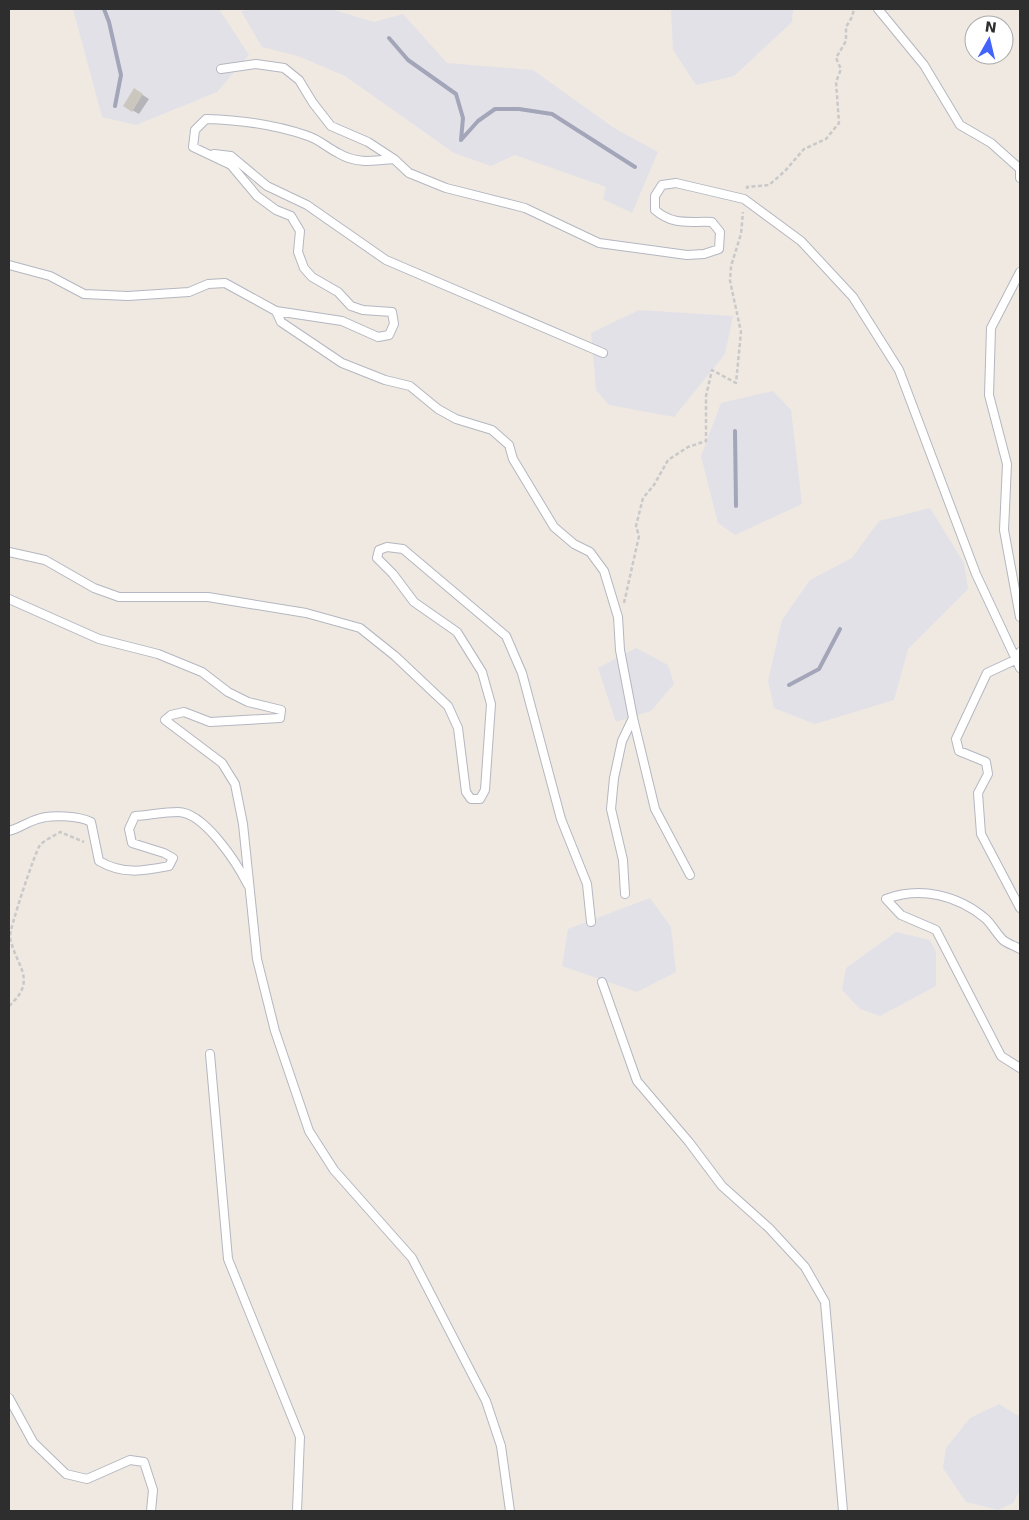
<svg xmlns="http://www.w3.org/2000/svg" width="1029" height="1520" font-family="'DejaVu Sans',sans-serif">
<rect width="100%" height="100%" fill="#efe9e1"/>
<path fill="#e3e1e8" d="M73,9H219L249,55L217,92L136,125L102,117Z
M253,9H331L374,22L403,14L447,63L533,70L614,128L658,152L632,213L603,199L606,187L515,155L491,166L454,153L345,76L298,56L262,47L241,11Z
M671,9H793L792,22L734,76L696,85L673,50Z
M639,310L733,316L725,354L674,417L609,405L596,390L591,333Z
M773,391L791,410L802,504L735,535L718,523L701,456L721,403Z
M930,508L964,563L968,589L908,649L894,700L815,724L774,708L768,681L782,620L810,580L852,558L879,521Z
M636,648L668,665L674,684L651,711L616,722L598,668Z
M650,898L671,927L676,972L637,992L562,966L568,929Z
M896,932L930,940L936,952V986L880,1016L860,1009L842,990L846,968Z
M999,1404L1020,1417V1490L1013,1503L998,1510L966,1502L943,1468L946,1448L970,1418Z"/>
<path fill="#0003" d="M135,90L149,99L139,114L125,106Z"/>
<path fill="#cbc7bf" d="M134,88L143,94L132,112L123,106Z"/>
<g fill="none" stroke-linecap="round" stroke-linejoin="round">
<defs>
<path id="service" d="M878,9L924,65L960,125L991,143L1019,168
M221,69L256,64L284,68L299,80L313,103L331,126L368,142L394,159
M214,154L231,156L267,186L307,205L386,260L603,353
M1020,166V178
M9,265L50,276L84,294L128,296L189,292L208,284L225,283L276,311
M1020,272L991,328L989,395L1007,464L1004,530L1020,617
M9,552L45,560L94,588L119,597H208L306,613L360,628L395,656L448,706L458,728L466,792L471,799H480L485,790L491,704L482,672L457,632L414,602L393,574L377,558L379,550L387,547L403,549L506,636L522,673L561,819L587,884L591,922
M9,599L99,639L158,654L202,672L228,692L248,702L281,710L280,718L210,722L184,712L171,715L165,720L222,763L235,784L243,824L257,959L275,1031L309,1131L334,1170L412,1258L486,1401L501,1446L510,1511
M1020,652L1015,660L987,673L956,739L959,751L986,762L988,774L978,793L981,834L1020,908
M9,831C20,828 27,822 38,819C50,814 80,816 91,822L99,861C123,875 143,871 169,866L173,858L164,853L132,843L129,829L135,816C149,815 164,812 178,812C204,812 237,863 248,885
M690,875L655,809L633,718L620,650L618,617L604,571L590,552L574,544L554,527L513,459L509,445L492,430L456,419L438,409L410,386L385,380L342,363L281,322L276,311L342,321L378,337L389,335L394,324L392,312L363,310L351,306L338,292L312,277L304,268L298,252L300,231L291,216L276,210L257,196L231,165L193,147L195,130L206,119C241,120 274,124 308,136C318,139 328,148 338,153C356,164 373,161 394,159L409,173L446,188L525,208L599,243L687,255L704,254L719,249L720,232L712,222C688,221 674,226 655,210V196L662,185L676,183L744,199L801,241L853,297L899,370L976,574L1020,668
M625,894L623,860L611,809L614,778L622,741L633,718
M1020,949C1015,946 1008,944 1003,940C997,934 992,925 986,919C958,895 920,886 886,899L901,915L936,930L1001,1056L1020,1068
M602,982L637,1081L689,1142L722,1186L769,1228L805,1267L825,1302L843,1511
M210,1054L228,1259L300,1437L297,1511
M9,1398L33,1442L66,1474L87,1479L130,1460L144,1462L153,1490L151,1511"/>
</defs>
<use href="#service" stroke="#b4b7c1" stroke-width="10"/>
<path stroke="#c9c9c9" stroke-width="2.5" stroke-dasharray="4 2.5" stroke-linecap="butt" d="M747,189V187L769,185L785,171L804,149L826,139L839,123L836,82L841,69L836,58L846,41V27L852,17L854,9
M624,603L639,536L636,526L643,498L654,485L668,460L688,447L706,441V396L712,370L736,383L741,332L730,281L731,266L741,234L743,212
M9,1006C39,979 15,966 10,937C9,930 35,852 40,845C45,840 54,836 60,832L84,842"/>
<use href="#service" stroke="#fff" stroke-width="8"/>
<path stroke="#a3a6b8" stroke-width="4" d="M104,9L109,22L121,75L115,106
M389,38L408,60L456,94L463,118L461,140
M461,140L478,121L495,109H519L552,114L635,167
M735,431L736,506
M789,685L819,669L840,629"/>
</g>
<rect width="1029" height="1520" fill="none" stroke="#2e2e2e" stroke-width="20"/>
<g transform="translate(989 40) rotate(8)"><circle r="24" fill="#ffffff" stroke="#ababab"/>
<path d="M0-4L9 19L0 12L-9 19Z" fill="#4264fb"/>
<text y="-8" font-size="14" font-weight="bold" text-anchor="middle" fill="#2e2e2e">N</text>
</g>
</svg>
